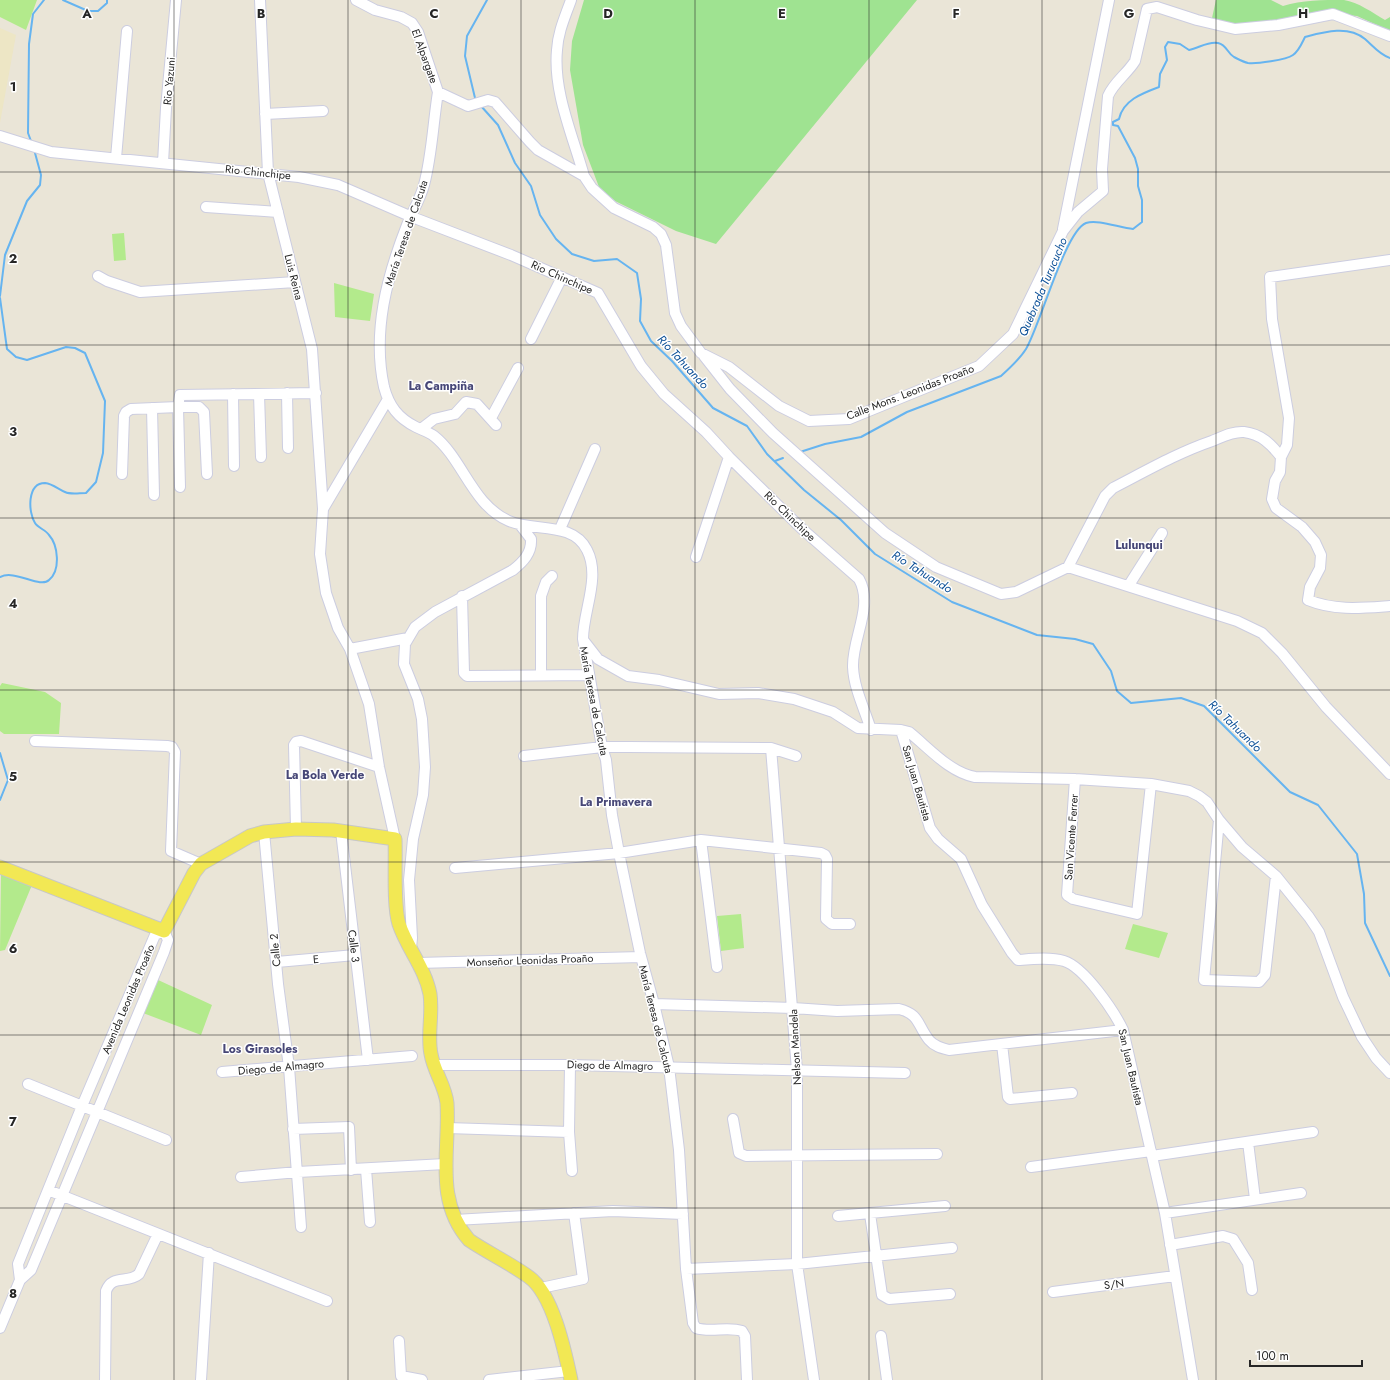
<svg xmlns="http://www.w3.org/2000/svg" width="1390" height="1380" font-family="Jost,sans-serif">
<rect width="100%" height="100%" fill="#eae5d7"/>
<path fill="#ede6c5" d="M0,28L16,35L0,123Z"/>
<path fill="#9fe391" d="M584,0H917L716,244L676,231L615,201L599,187L583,145L570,70L572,41Z
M1216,0H1271L1283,6C1302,0 1323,0 1344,0C1358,2 1373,13 1385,20L1390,17V31L1357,16L1323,13L1278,24H1219L1212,18Z"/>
<path fill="#b3ea8c" d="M0,0H37L26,30L0,17Z
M124,233L126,260L114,261L112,234Z
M334,283L374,294L370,321L335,317Z
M2,683L45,692L61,703L59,734H4L0,731V686Z
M1,873L32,885L5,950L0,951Z
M741,914L744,948L721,951L717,916Z
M1133,924L1168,933L1159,958L1125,949Z
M156,979L212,1005L201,1035L143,1013Z"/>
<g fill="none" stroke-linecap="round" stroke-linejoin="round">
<path stroke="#66b4f0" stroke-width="2" d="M63,0L88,11H98L107,3V0
M475,98L465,56L467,36L487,0
M481,106L498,125L515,163L531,186L540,215L556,239L572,254L594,261L617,259L637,273L641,299L640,321L651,341L672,361L713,408L747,426L767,454L804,490L841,520L875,554L952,602L1037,635L1075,639L1093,644L1111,671L1117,691L1131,703L1181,698L1204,706L1290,792L1318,805L1357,854L1364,894L1365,923L1390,976
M31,141L28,133L29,44L33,14L44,0
M0,296L5,255L27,201L40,185L41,175L35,153
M0,298L7,349L16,357L27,360L66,347L75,348L85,353L105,401L103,453L96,482L86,493C79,493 71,495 65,492C58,489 53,484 45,483C27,483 28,512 35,523C38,528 46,530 49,535C58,545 61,570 49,580C40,589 15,569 0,577
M800,452L825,444L861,437L907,412L1001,376C1010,368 1019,360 1026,349C1040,326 1065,231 1086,223C1098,219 1120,228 1133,229L1142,222V200L1138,186V169L1135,158L1118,126L1113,125V122L1119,119C1123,100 1143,93 1159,87L1160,74L1167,60L1165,47L1168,42L1180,44L1189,50C1199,48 1208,41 1218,43C1227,45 1227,53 1234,57C1238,59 1243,62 1248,63C1256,64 1286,60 1293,55C1299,51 1302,43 1305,37C1324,32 1348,25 1365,39C1373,46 1380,55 1390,58
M775,461L783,458
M0,753L8,780L0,800"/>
<defs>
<path id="minor" d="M260,0L268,173L312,349L323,509L320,554L326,593L338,628L350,649L369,704L379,767L395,839
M356,0L375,10L401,17L412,23L418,32L438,92L468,106L488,100L495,102L530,142L538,150L584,176
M571,0C565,17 558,32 557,50C553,92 573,136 584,176L592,188L614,208L653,227L661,234L666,245L675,313L681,326L701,353L729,367L779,406L809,421L849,419L979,366L1013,334L1063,231L1078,212L1103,191L1102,169L1108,96C1114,82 1127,74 1135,61L1147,9L1157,7L1197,20L1235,29L1278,25L1333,14L1390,36
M438,92C433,123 432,155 424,185C420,200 412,212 407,225C387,276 372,332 384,387C389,406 398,418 416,427C422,430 429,432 434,436C463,459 472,505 509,521C534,532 573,521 587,550C601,577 583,611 583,639L602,747L606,760L612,815L619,853L640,953L654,1004L669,1067L679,1150L686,1269L693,1323L696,1328C711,1333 727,1326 742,1331L745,1336L747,1380
M265,114L323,111
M0,136L51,152L299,177L338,185L412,217L511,255L598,293L641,366L664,394L706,432L729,457L801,528L859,579C874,606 852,638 853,667C854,689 865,710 871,730
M116,158L127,31
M163,163L166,108L176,0
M206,207L278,212
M1063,229L1109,0
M1390,260L1270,277L1272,319L1289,418L1287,445L1281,457L1280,472L1275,481L1272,499L1276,508L1302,527L1315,542L1321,555L1320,568L1310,587L1308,600C1335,611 1362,608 1390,606
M98,276L107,281L140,292L295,282
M531,339L562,277
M704,356L730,389L773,433L885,533L936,567L1001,594L1016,592L1068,567L1237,621L1262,633L1282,653L1326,707L1390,774
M287,393L288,448
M233,394L234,466
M259,394L261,457
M152,408L154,495
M491,418L518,368
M421,429L434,419L455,414L466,402L477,404L496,425
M122,474L124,416L126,412L131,409L178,407L180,395L316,393
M180,487L178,407H199L204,412L207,474
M323,509L388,399
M560,529L595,449
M696,557L729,457
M1068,567L1105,496L1113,488C1146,471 1177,453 1212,441C1222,437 1233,431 1244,432C1261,434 1271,444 1281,457
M1129,585L1162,533
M462,596L464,673L467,676L588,675
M584,641L598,659L628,676L659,680L719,694L758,693L794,699L833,712L858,728L901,730L909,732C929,748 949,772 975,777L1075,779L1151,784L1189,791L1199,796L1207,802L1219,820L1242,847L1276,876L1309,917L1319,932L1343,997L1362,1037L1376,1058L1390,1073
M350,649L408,638
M541,674V596L546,582L552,576
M901,730L930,828L938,839L961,859L982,905L1012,953L1018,960C1032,959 1050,957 1064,961C1084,967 1114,1011 1123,1030L1165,1213L1193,1380
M35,741L167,746L172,747L175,752L171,851L201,864
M771,748L797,1070V1264L814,1380
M524,756L602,747H628L771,748L796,756
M1075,779L1067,895L1073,899L1137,914L1151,784
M1219,820L1204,980L1259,982L1265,975L1276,876
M296,829L294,745L296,742L301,741L379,767
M341,831L368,1060
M264,832L278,984L289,1067L301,1227
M701,840L717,967
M455,868L619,853L701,840L821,853L825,855L827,859L826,919L832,924H850
M411,948L412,938L409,880L413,839L423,795L425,767L422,719L418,699L404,664L405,644L415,627L435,612L513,570C523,562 532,553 531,539L521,526
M277,962L355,955
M418,963L641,957
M654,1004L793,1008L837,1011L899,1009C920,1014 917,1025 929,1040C934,1046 941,1048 949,1050L1123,1030
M1002,1044L1008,1097L1010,1099L1072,1093
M434,1065H570L905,1073
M570,1065L569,1132L572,1171
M222,1072L412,1056
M28,1084L166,1140
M733,1119L739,1153L746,1156L937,1154
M447,1128L569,1132
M293,1129L349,1127L351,1170
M1248,1142L1255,1199
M1152,1156L1313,1132
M1031,1167L1151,1151
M366,1169L370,1222
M241,1177L298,1172L445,1164
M48,1190L327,1301
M1165,1213L1301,1193
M870,1214L882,1295L889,1299L950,1294
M838,1216L945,1206
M455,1220L613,1211L683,1214
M1170,1245L1223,1236L1233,1239L1248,1263L1252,1290
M686,1269L797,1264L952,1248
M541,1288L583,1279L574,1213
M1053,1292L1175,1276
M0,1328L20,1280L31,1270L164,952L168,940L164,931L155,935L82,1106L18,1264L20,1280
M881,1336L887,1380
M399,1341L401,1376L422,1380
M105,1380L106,1291C112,1274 128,1284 139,1274L158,1234
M201,1380L209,1253
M489,1380L569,1371"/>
<path id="major" d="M0,867L164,931L194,873L201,864L250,836L264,832L296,829L333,830L395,839C396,861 393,905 399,924C407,948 425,968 430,994C433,1014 427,1035 431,1054C434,1072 445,1085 447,1103C450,1151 434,1200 469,1240C488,1253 510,1263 529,1277C553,1294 565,1352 571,1380"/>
</defs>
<use href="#minor" stroke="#cccde0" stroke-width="12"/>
<use href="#major" stroke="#c7c7c7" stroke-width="15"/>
<use href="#minor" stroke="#fff" stroke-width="10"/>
<use href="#major" stroke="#f2e854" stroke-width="13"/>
</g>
<path fill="none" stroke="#262626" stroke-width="1" stroke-opacity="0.55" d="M174,0V1380M348,0V1380M521,0V1380M695,0V1380M869,0V1380M1042,0V1380M1216,0V1380M0,172H1390M0,345H1390M0,518H1390M0,690H1390M0,862H1390M0,1035H1390M0,1208H1390"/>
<g text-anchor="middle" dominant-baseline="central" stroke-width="3" stroke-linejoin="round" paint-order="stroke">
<g font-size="11" fill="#262626" stroke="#fff">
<text transform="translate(425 56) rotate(70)">El Alpargate</text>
<text transform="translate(169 81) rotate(-85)">Rio Yazuni</text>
<text transform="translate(258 172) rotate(6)">Rio Chinchipe</text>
<text transform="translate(406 233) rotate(-71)">María Teresa de Calcuta</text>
<text transform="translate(294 277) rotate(76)">Luis Reina</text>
<text transform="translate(562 277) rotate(24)">Rio Chinchipe</text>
<text transform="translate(910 392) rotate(-21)">Calle Mons. Leonidas Proaño</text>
<text transform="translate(790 516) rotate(44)">Rio Chinchipe</text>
<text transform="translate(594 701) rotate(79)">María Teresa de Calcuta</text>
<text transform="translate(917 783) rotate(74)">San Juan Bautista</text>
<text transform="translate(1071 837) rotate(-86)">San Vicente Ferrer</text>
<text transform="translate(354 946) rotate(83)">Calle 3</text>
<text transform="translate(275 950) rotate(-95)">Calle 2</text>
<text transform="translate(316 959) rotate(-5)">E</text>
<text transform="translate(530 960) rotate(-2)">Monseñor Leonidas Proaño</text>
<text transform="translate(128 999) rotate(-67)">Avenida Leonidas Proaño</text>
<text transform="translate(656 1019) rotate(76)">María Teresa de Calcuta</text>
<text transform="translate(795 1047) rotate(-93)">Nelson Mandela</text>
<text transform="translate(610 1065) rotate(1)">Diego de Almagro</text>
<text transform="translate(281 1067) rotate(-5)">Diego de Almagro</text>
<text transform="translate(1131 1067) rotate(77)">San Juan Bautista</text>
<text transform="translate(1114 1284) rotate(-8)">S/N</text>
</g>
<g font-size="12" font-style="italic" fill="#0b4f96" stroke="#fff">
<text transform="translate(1043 287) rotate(-67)">Quebrada Turucucho</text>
<text transform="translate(683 362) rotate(47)">Río Tahuando</text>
<text transform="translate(922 572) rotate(32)">Río Tahuando</text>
<text transform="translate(1235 726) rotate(44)">Río Tahuando</text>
</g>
<g font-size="12" font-weight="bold" fill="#474777" stroke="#fff">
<text x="441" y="386">La Campiña</text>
<text x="1139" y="545">Lulunqui</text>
<text x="325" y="775">La Bola Verde</text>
<text x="616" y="802">La Primavera</text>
<text x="260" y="1049">Los Girasoles</text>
</g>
</g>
<g font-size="13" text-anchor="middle" font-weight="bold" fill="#262626" stroke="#fff" stroke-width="3" stroke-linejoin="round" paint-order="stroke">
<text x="87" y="18">A</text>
<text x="261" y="18">B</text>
<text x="434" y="18">C</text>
<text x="608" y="18">D</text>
<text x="782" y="18">E</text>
<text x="956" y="18">F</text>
<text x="1129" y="18">G</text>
<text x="1303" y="18">H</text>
<text x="13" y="91">1</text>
<text x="13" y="263">2</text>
<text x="13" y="436">3</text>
<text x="13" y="608">4</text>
<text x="13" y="781">5</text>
<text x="13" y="953">6</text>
<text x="13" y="1126">7</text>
<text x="13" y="1298">8</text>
</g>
<path d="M1250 1360v6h112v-6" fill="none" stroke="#262626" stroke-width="2"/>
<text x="1256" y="1360" font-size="12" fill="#262626" stroke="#ffffff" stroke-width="3" paint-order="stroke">100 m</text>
</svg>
